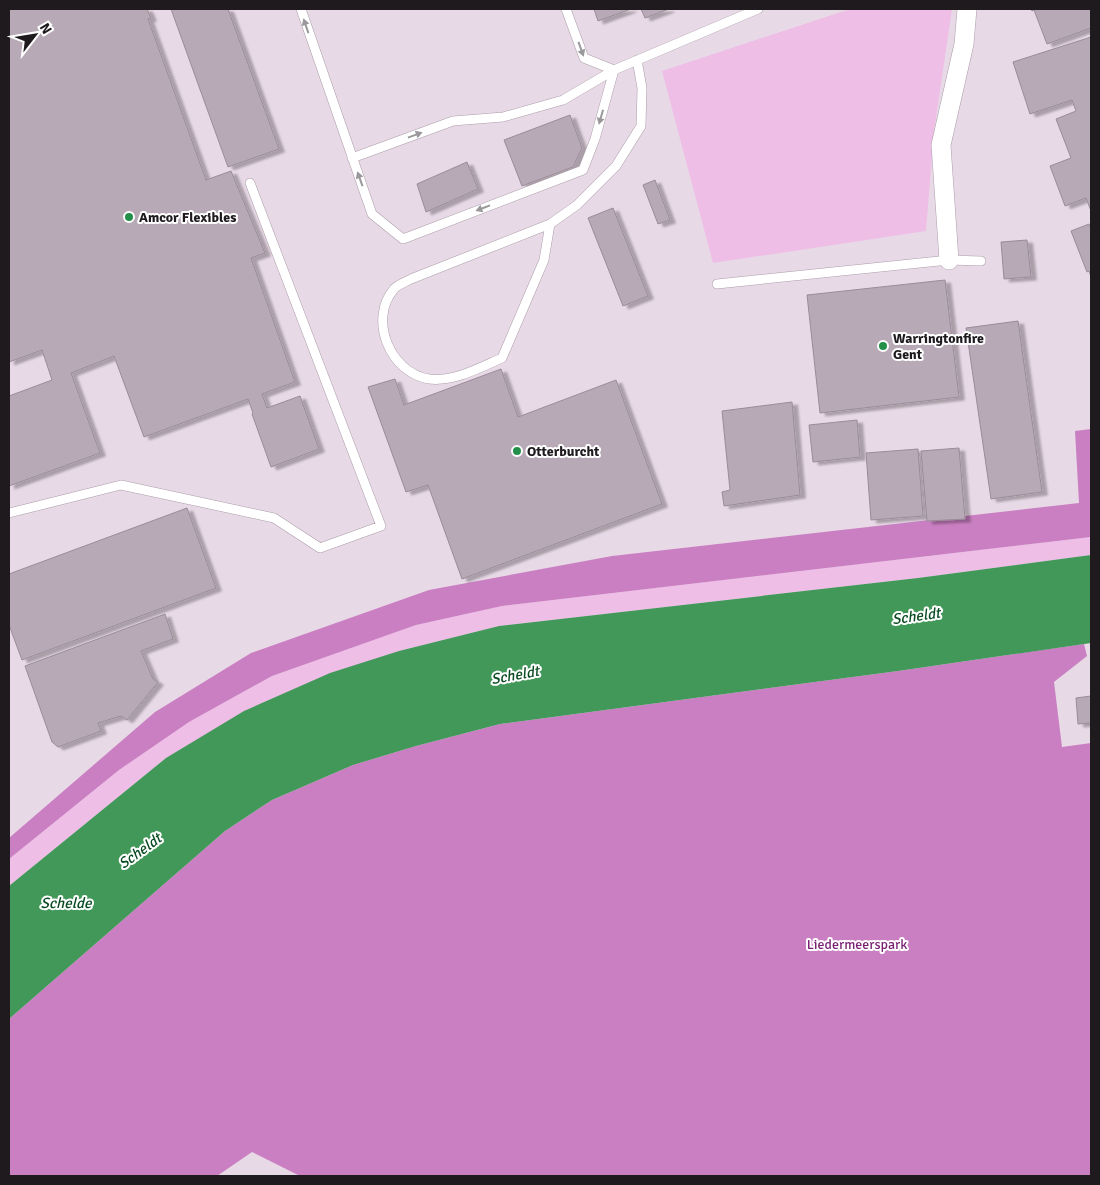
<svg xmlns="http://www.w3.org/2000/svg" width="1100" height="1185" font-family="Signika,sans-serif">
<defs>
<filter id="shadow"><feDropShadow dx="5.5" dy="3" stdDeviation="1" flood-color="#0004"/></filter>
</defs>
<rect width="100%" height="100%" fill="#e8d9e6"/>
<path fill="#eebee7" d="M850,9H952L934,131L926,231L713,263L662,71Z
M1091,537V555L918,578L499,626L399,651L166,758L9,886V859L119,770L189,722L272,676L416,625L502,606Z"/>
<path fill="#ca7fc2" d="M1091,429V537L502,606L416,625L272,676L189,722L119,770L9,859V838L155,712L251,653L429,590L612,556L1079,503L1075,431Z
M1084,644L1087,656L1054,682L1062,747L1091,743V1176H300L252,1152L217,1176H9V1019L225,831L272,800L353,765L416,746L500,724L898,671Z"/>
<path fill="#419859" d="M1091,555V643L898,671L500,724L416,746L353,765L272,800L225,831L9,1019V886L166,758L244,711L330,673L399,651L499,626L918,578Z"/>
<path fill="#b7a9b5" stroke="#9a8c98" filter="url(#shadow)" d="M9,9H147L151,18L148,19L206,180L231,171L265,253L251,258L295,382L262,394L267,408L300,396L319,449L271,467L252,414L253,413L248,399L144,437L114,356L71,373L100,453L9,486V396L52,380L42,350L9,362Z
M171,9H228L279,149L228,167Z
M594,9H631L598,21Z
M641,9H669L645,18Z
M1031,9H1091V28L1047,44L1034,10L1032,11Z
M1091,37V211L1086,198L1065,206L1050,166L1071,158L1056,119L1076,111L1072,100L1030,114L1013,62Z
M570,115L582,148L573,167L522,186L504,140Z
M467,162L478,189L426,212L417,184Z
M655,180L670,220L658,224L643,185Z
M613,208L648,296L623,306L588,218Z
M1089,224L1091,229V277L1089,271L1087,272L1071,231Z
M1027,240L1031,277L1004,279L1001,242Z
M945,280L959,397L820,413L807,295Z
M1018,321L1042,492L991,499L966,328Z
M501,369L518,417L616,380L662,504L462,579L428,485L406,492L368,387L395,379L404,405Z
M792,402L800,495L724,506L722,492L730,490L722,411Z
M857,420L860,457L813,462L809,425Z
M959,448L965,519L927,521L921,451Z
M918,449L923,516L871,520L866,453Z
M187,508L216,588L22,660L9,625V574Z
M165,614L173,639L141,651L153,679L158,682L127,720L121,716L98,723L101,731L58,747L52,742L25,666Z
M1091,696V723L1078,724L1076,698Z"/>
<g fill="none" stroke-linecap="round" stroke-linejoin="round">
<defs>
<path id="service" d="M301,9L372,214L403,239L583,170L595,139L614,70
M566,9L584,58L614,70
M352,158L453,121L503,117L563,100L614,70L758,9
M550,224L544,260L502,358C479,368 454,382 429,379C390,373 368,319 394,289C398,284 406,282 411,279L550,224L577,205L616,166L641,126L642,88L637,60
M717,284L949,260L981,261
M9,513L121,485L274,518L320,548L381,526L250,183"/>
<path id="minor" d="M949,260L941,145L964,44L967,9"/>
</defs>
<use href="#service" stroke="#ab9da9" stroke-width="10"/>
<use href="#minor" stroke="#ab9da9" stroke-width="20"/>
<use href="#service" stroke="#fff" stroke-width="9"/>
<use href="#minor" stroke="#fff" stroke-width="19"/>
</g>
<defs><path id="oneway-solid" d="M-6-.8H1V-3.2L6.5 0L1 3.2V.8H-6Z" transform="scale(1.25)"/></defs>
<g fill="#9a989a">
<use href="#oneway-solid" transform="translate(306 26) rotate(-109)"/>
<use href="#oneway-solid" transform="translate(581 49) rotate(70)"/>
<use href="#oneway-solid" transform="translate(601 117) rotate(106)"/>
<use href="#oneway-solid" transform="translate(415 135) rotate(-20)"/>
<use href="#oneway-solid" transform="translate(360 179) rotate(-110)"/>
<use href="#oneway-solid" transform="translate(483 208) rotate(159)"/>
</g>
<g fill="#239049" stroke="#fff" stroke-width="2">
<circle cx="129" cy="217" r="5"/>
<circle cx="883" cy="346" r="5"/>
<circle cx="517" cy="451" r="5"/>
</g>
<g text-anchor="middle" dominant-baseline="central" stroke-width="4" stroke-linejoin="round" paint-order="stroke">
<g font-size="14" font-weight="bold" fill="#1f1a1e" stroke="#fff" text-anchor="start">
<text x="139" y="217">Amcor Flexibles</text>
<text x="893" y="338">Warringtonfire<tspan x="893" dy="16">Gent</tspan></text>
<text x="527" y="451">Otterburcht</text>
</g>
<g font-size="14" fill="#781e72" stroke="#fff">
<text x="857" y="944">Liedermeerspark</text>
</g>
<g font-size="15" font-style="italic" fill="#0a4c22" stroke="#fff">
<text transform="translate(916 616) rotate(-8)">Scheldt</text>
<text transform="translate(515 675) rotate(-10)">Scheldt</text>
<text transform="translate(140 851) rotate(-36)">Scheldt</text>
<text x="66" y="903">Schelde</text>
</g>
</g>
<rect width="1100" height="1185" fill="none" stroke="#1f1a1e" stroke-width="20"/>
<g transform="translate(35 35) rotate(59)" stroke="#ffffff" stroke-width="4" paint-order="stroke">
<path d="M0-4L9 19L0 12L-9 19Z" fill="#1f1a1e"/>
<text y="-8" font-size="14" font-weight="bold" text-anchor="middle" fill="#1f1a1e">N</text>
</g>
</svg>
